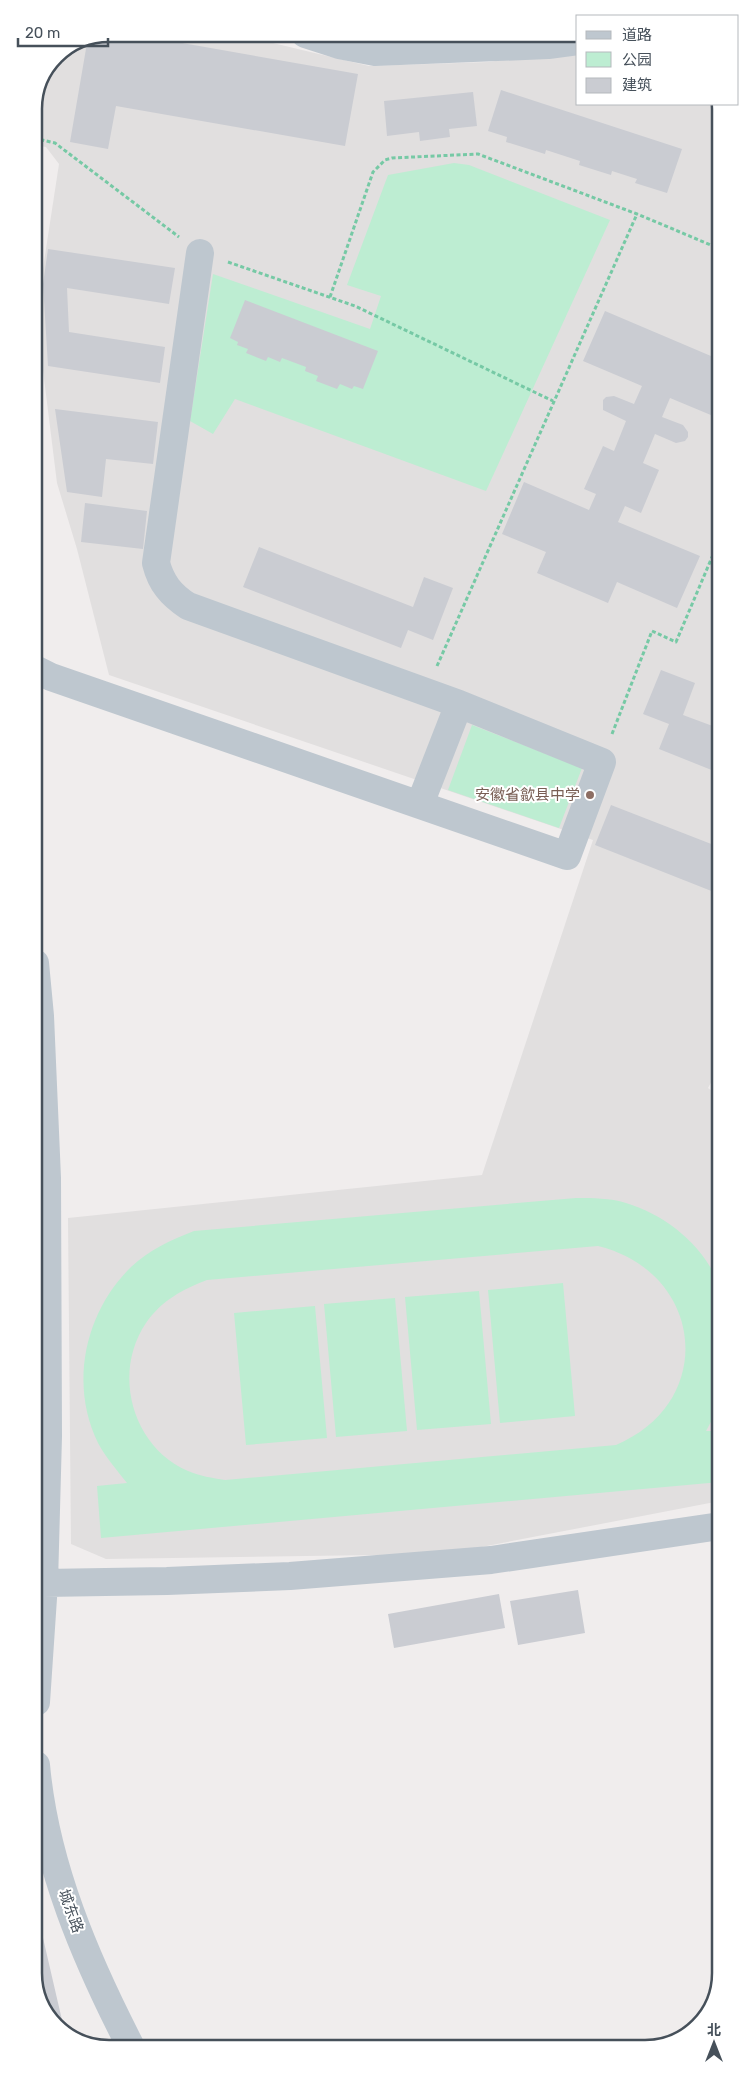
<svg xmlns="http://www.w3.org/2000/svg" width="754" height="2083" font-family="Rubik,'Noto Sans SC',sans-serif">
<rect width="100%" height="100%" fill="#f0eded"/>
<path fill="#e1dfdf" d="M109,34H235L369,66L489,62L578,49V104H718L719,1068L708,1088L719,1096L720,1501L445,1554L106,1559L71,1544L68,1218L482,1175L593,840L109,675L77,549L57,483L36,314L59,164L46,147L34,145V105L56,56Z"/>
<path fill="#bdedd2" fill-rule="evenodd" d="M454,163L469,165L610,220L486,491L235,399L213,434L190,421L213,274L370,329L381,296L347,285L388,175Z
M472,725L582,768L559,828L448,790Z
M576,1198C593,1198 610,1198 626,1203C666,1215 703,1245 719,1284V1407L706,1431H719L720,1482L101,1538L97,1486L127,1483C117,1470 106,1458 98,1443C69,1384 85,1312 131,1267C149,1250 171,1240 194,1231ZM598,1246C704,1272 718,1402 616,1445L225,1480C212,1478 200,1476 188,1471C132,1447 112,1373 146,1323C161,1301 183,1289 207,1280Z
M563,1283L575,1416L500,1423L488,1290Z
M479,1291L491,1424L417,1430L405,1297Z
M395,1298L407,1431L336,1437L324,1304Z
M315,1306L327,1438L246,1445L234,1313Z"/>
<path fill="#caccd2" d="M109,34H131L358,74L345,146L116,106L108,149L70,142L87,43Z
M501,90L682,149L667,193L635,183L637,179L612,171L611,175L579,165L580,161L546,150L545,154L506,142L507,137L488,131Z
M473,92L477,126L449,129L450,137L420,141L419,132L387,136L384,101Z
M48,249L175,268L169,304L67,288L69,332L165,347L160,383L48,366L43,284Z
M245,300L378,351L363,389L354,386L352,389L340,384L337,389L316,381L318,376L305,371L306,367L282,358L280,362L268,357L266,361L246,353L248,349L237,345L238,342L230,338Z
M605,311L718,359V418L670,398L662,417L683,425L688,432V437L685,441L676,443L655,434L643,463L659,470L641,513L625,506L618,522L700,556L677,608L617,582L608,603L537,573L546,552L502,534L524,482L589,510L596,494L584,489L603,446L614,451L626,421L603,410V400L606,397L614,396L634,404L642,386L583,361Z
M55,409L158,422L153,464L106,459L102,497L67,492Z
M85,503L147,511L143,549L81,542Z
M259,547L413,607L424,577L453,588L433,640L408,630L401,648L243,587Z
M718,565V583L712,580Z
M661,670L695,683L683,715L718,728L719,773L659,749L669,724L643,714Z
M611,805L719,847V894L595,845Z
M578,1590L585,1633L518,1645L510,1601Z
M499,1594L505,1628L394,1648L388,1614Z
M36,1912H37L65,2033L60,2031L36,1993Z"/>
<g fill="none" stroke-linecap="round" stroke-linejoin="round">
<path stroke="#76c9a5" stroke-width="3" stroke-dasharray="4 2.5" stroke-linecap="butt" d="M34,138L55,143L179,237
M228,262L355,306L553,401
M330,297L373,172L385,160L392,158L478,154L637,214L718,248
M437,666L637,214
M612,734L652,631L676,642L718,543"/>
<path stroke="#bec7cf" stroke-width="28" d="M305,34L339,45L375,52L548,45L578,41
M35,669L51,677L567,856L602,762L459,704L188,606C171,595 161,583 156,563L200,253
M420,804L459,704
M35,963L40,1016L47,1178L48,1436L44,1583L36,1702
M44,1583L167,1581L290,1576L491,1560L720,1526
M36,1765C45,1865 86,1960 132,2049"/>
</g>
<circle fill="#8d6e63" stroke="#fff" stroke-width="2" cx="590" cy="795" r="5"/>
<g text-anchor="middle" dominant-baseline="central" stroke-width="4" stroke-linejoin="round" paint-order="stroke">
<g font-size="15" fill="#785e54" stroke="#fff" text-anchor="end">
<text x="580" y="795">安徽省歙县中学</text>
</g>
<g font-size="15" fill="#46505a" stroke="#fff">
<text transform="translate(71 1911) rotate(70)">城东路</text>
</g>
</g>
<path d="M0 0H754V2083H0ZM109 42H645A67 67 0 0 1 712 109V1973A67 67 0 0 1 645 2040H109A67 67 0 0 1 42 1973V109A67 67 0 0 1 109 42Z" fill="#fff" fill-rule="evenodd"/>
<path fill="none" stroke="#46505a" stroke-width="2.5" d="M109 42H645A67 67 0 0 1 712 109V1973A67 67 0 0 1 645 2040H109A67 67 0 0 1 42 1973V109A67 67 0 0 1 109 42Z"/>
<rect x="576" y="15" width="162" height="90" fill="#ffffff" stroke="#b5b9bd"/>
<rect x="586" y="31" width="25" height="8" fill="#bec7cf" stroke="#b5b9bd"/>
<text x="622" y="40" font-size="15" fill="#46505a">道路</text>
<rect x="586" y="52" width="25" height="15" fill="#bdedd2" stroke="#b5b9bd"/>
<text x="622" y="65" font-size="15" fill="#46505a">公园</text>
<rect x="586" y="78" width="25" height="15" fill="#caccd2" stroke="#b5b9bd"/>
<text x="622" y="90" font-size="15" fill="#46505a">建筑</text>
<g transform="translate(714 2043)" stroke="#ffffff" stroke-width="4" paint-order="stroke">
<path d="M0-4L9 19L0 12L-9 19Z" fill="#46505a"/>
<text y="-8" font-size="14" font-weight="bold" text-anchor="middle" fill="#46505a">北</text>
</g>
<path d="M18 38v8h90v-8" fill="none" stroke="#46505a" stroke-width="2.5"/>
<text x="25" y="38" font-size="15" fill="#46505a" stroke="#ffffff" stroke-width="4" paint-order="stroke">20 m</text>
</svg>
